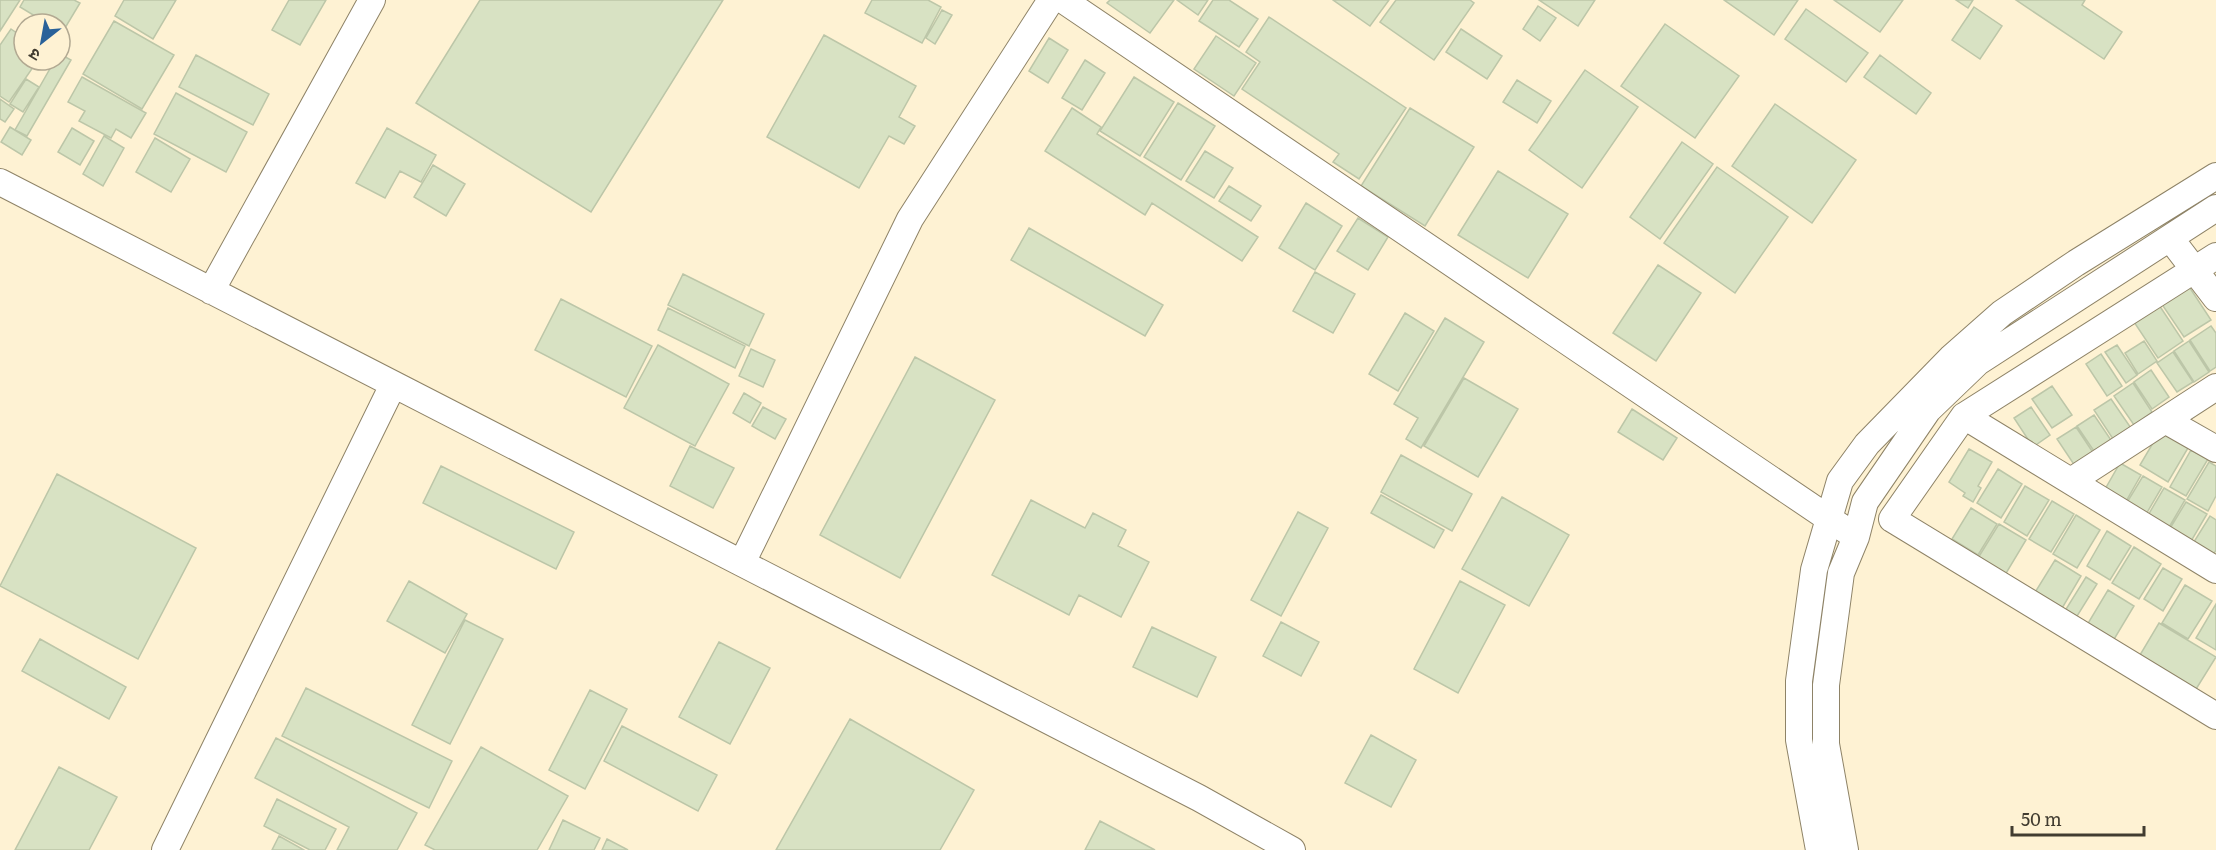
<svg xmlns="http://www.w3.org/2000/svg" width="2216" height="850" font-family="Literata,'Noto Sans Devanagari',serif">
<rect width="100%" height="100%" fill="#fef2d3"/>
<path fill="#d8e2c3" stroke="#bcc6a8" stroke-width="1.5" d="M0,0H20L0,31Z
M24,0H74L80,3L62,33L60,24H48L20,7Z
M124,0H176L153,39L115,16Z
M289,0H326L300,45L272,30Z
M480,0H723L591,212L416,103Z
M872,0H928L941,7L922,43L865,13Z
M1110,0H1174L1150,33L1107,3Z
M1177,0H1208L1198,15Z
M1213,0H1229L1258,19L1239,47L1199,21Z
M1333,0H1389L1370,26Z
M1396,0H1470L1474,3L1434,60L1380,22Z
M1539,0H1595L1578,26Z
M1724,0H1798L1774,35Z
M1834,0H1903L1880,32Z
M1956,0H1973L1968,8Z
M2016,0H2085L2082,5L2122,32L2104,59Z
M1538,6L1556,18L1540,41L1523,29Z
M1974,7L2002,26L1980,59L1952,40Z
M1806,9L1868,53L1846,82L1785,39Z
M942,10L952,15L935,44L926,38Z
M1269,17L1406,108L1359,179L1333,162L1339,154L1242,89L1260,62L1246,52Z
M114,21L174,55L142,109L83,74Z
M1665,24L1739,76L1695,138L1621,86Z
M11,29L24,38V60H38L9,102L0,96V45Z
M1461,29L1502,56L1487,79L1446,52Z
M824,35L916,86L899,117L915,126L904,144L889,136L859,188L767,137Z
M1216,36L1256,63L1234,96L1194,69Z
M1049,38L1068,50L1048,83L1029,71Z
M60,54L71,60L27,136L15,130L55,60H60Z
M196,55L269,94L253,125L179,87Z
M1880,55L1931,93L1916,114L1864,77Z
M1085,60L1105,73L1082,110L1062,98Z
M1585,70L1638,107L1582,188L1529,150Z
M82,77L146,113L131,138L116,129L111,138L79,121L85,111L68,102Z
M1134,77L1174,102L1140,156L1100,131Z
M26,79L39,87L23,112L10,104Z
M1517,80L1551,101L1537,123L1503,102Z
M176,93L247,132L226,172L154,134Z
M0,99L14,109L5,122L0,119Z
M1178,103L1215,126L1181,180L1144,157Z
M1775,104L1856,160L1812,223L1732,166Z
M1072,108L1101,127L1097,134L1258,237L1242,261L1152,203L1145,215L1045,151Z
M1410,108L1474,147L1425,226L1361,186Z
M10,127L31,140L22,155L1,142Z
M72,128L94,141L80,165L58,152Z
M387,128L436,155L421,182L400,171L385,198L356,183Z
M104,136L124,148L103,186L83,174Z
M155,138L190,159L171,192L136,172Z
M1682,142L1713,164L1660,239L1630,217Z
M1205,151L1233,168L1214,198L1186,181Z
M433,165L465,184L446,216L414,197Z
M1717,167L1788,217L1735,293L1664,243Z
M1498,171L1568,214L1528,278L1458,235Z
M1229,186L1261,206L1251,221L1219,201Z
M1306,203L1342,226L1315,270L1279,248Z
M1358,218L1388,237L1368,270L1337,251Z
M1029,228L1163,305L1145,336L1011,260Z
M1658,265L1701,293L1656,361L1613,333Z
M1315,272L1355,294L1333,333L1293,311Z
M683,274L764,314L749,346L668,305Z
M2186,282L2211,320L2184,337L2159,300Z
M561,299L652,346L626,397L535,350Z
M2159,305L2183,341L2158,358L2134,322Z
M668,308L745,346L735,368L658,330Z
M1405,313L1434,331L1398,391L1369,374Z
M1445,318L1484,342L1421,448L1406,439L1418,418L1394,404Z
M2211,326L2216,333V367L2210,371L2190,340Z
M2144,341L2157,361L2138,374L2125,353Z
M2189,341L2209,372L2194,382L2174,351Z
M658,345L729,384L695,446L624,408Z
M2117,345L2137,375L2126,383L2105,352Z
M751,349L775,360L763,387L739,376Z
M2173,352L2193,382L2177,392L2157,363Z
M2101,354L2122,386L2107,396L2086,364Z
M915,357L995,400L900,578L820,535Z
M2151,370L2169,397L2152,409L2134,382Z
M1464,378L1518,409L1478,477L1424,446Z
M2133,383L2152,412L2134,425L2114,396Z
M2052,386L2072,415L2052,428L2032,399Z
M744,393L761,403L750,423L733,413Z
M2111,399L2133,431L2115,442L2094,410Z
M763,407L786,419L775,439L752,426Z
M2031,407L2050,435L2033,447L2014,418Z
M1632,409L1677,438L1663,460L1618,432Z
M2094,415L2113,443L2096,454L2077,426Z
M2076,427L2094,454L2075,466L2057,439Z
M2160,431L2188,448L2168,482L2140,465Z
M690,446L734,468L713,508L670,486Z
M1969,449L1992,462L1978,486L1981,488L1973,502L1963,496L1965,493L1949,482Z
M2191,450L2208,459L2186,496L2170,487Z
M1401,455L1472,494L1452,531L1381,492Z
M2209,462L2216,466V496L2208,511L2187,499Z
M2120,463L2141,475L2125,503L2104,491Z
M441,466L574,532L556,569L423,503Z
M1998,469L2022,484L2001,518L1977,503Z
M57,474L196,548L138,659L0,586Z
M2143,476L2162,487L2145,516L2126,504Z
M2025,486L2049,500L2027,536L2004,522Z
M2164,488L2185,500L2168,529L2147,517Z
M1381,495L1444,530L1434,548L1371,513Z
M1502,497L1569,535L1529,606L1462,569Z
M1031,500L1085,528L1093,513L1126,530L1118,546L1149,562L1121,617L1079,595L1069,615L992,575Z
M2052,501L2074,514L2051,552L2029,539Z
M2186,502L2207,514L2190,543L2169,530Z
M1971,508L1997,524L1978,555L1952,539Z
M1298,512L1328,528L1281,616L1251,600Z
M2076,515L2100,530L2077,568L2053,554Z
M2210,516L2216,520V550L2212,557L2192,545Z
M1999,524L2026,540L2005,575L1978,558Z
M2107,531L2131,546L2110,580L2087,566Z
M2134,547L2161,564L2139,599L2112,583Z
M2055,560L2081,576L2061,610L2034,594Z
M2163,568L2182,579L2163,611L2144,599Z
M2086,577L2097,584L2074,621L2063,614Z
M409,581L467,614L445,653L387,621Z
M1460,581L1505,605L1458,693L1414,669Z
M2185,585L2212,601L2188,639L2162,623Z
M2108,590L2134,606L2113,641L2087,625Z
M2216,604V650L2196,638Z
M465,620L503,639L450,744L412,725Z
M1281,622L1319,642L1301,676L1263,656Z
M2159,623L2216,657L2193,694L2137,660Z
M1152,627L1216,657L1197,697L1133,667Z
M40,639L126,687L109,719L22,671Z
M719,642L770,668L730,744L679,717Z
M306,688L452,761L429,808L282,736Z
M590,690L627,709L585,789L549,770Z
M850,719L974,790L940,850H776Z
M622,726L717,775L698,811L604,761Z
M1371,735L1416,760L1391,807L1345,783Z
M276,738L417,813L397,850H337L349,827L255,778Z
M481,747L568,796L537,850H435L425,845Z
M59,767L117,797L89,850H15Z
M277,799L336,829L325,850H310L264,826Z
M563,820L600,838L594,850H549Z
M1100,821L1155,850H1085Z
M279,836L304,850H272Z
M607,839L628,850H602Z"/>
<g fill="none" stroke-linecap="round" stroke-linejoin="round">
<defs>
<path id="minor" d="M1063,0L1856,537
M0,182L1199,798L1292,850
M2170,238L2216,298
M2216,256L1964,416L1892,519L2216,716
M211,291L372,0
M1964,416L2216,570
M2165,420L2216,449
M2071,481L2216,387
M742,563L910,219L1051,0
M165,850L393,385
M1819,850L1799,740V681L1814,570L1840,481L1867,444L1951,358L2002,313L2076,263L2216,176
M1845,850L1826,744V685L1841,573L1856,537L1865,502L1928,410L1978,362L2216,208"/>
</defs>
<use href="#minor" stroke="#8e8367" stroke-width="28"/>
<use href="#minor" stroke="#fff" stroke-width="26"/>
</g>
<g transform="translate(42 42) rotate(211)"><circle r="28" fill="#fef2d3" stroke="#b2a992" stroke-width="1.5"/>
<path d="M0-4.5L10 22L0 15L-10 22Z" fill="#296199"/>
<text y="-9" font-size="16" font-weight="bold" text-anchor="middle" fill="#413c30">उ</text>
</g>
<path d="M2012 826v9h132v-9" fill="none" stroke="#413c30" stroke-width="3"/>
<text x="2021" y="826" font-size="18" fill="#413c30" stroke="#fef2d3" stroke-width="4.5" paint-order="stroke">50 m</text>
</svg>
